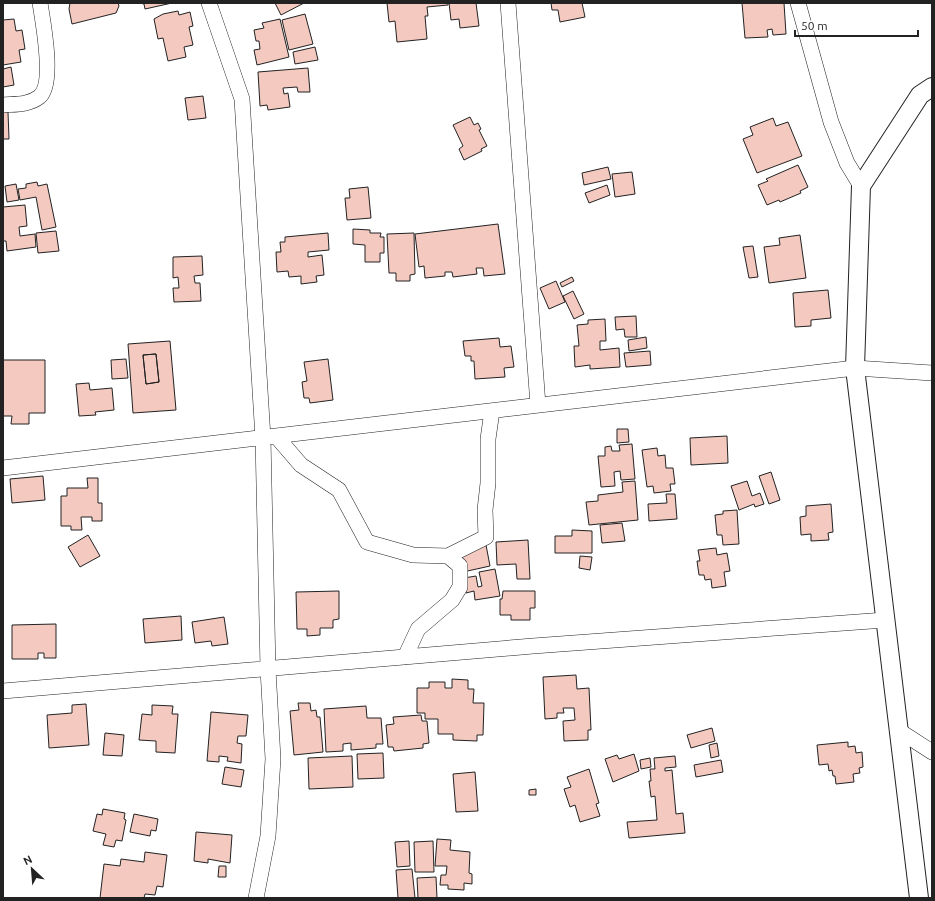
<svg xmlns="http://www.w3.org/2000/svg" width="935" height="901" font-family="Ubuntu,sans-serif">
<rect width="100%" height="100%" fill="#fff"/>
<path fill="#f3c9c0" stroke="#222" fill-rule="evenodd" d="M70,3H118L119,6L116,13L72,24L69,9Z
M140,3H172L145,9L144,4Z
M275,3H304L281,15Z
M387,3H448V5L427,7L428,16H425L427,39L397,42L395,21L389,22Z
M449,3H476L479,26L460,28L459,19L451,20Z
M551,3H582L585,17L560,22L558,10H552Z
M742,3H784L786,34L773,35L772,29L767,30L768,37L745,38Z
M178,11L179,15L190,12L193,26L189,27L193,45L184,47L186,57L168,61L163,38L158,39L154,19L163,14Z
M305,14L313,44L289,50L282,20Z
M14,19L16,31L22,30L25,49L19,50L21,62L3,65V20Z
M280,19L289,57L257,65L254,50L260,49L259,41H256L254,30L264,28L262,23Z
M315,47L318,60L295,64L293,52Z
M11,67L14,85L3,87V69Z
M308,68L310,92H298L297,87L283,88L284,94L288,93L290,107L268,110L267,105L260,106L258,72Z
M203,96L206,118L188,120L185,98Z
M3,112H8L9,139H3Z
M470,117L474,125L478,123L481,129L479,130L487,146L481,149L482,151L464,160L459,149L463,146L453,125Z
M773,118L776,126L788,122L802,156L757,173L743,139L753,135L750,127Z
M798,165L808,187L800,191L801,193L780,202L779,200L767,205L758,185L768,181L766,179Z
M608,167L611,179L584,185L582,173Z
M632,172L635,194L615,197L612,174Z
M37,182L38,186L47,184L56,227L42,230L36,197L20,200L18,189L26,188V184Z
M16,184L19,200L7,202L5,186Z
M607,185L610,195L589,203L585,193Z
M368,187L371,218L347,220L345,198H350L349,189Z
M25,205L27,226L19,227L20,236L35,234L36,247L7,251L6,241H3V207Z
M498,224L505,274L484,276L483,268H476L477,274L453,277L452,272H445V276L425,278L424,266L419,267L415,234Z
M353,229L370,230V233H381L380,237H384V253H380V262H365V245L353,244Z
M56,231L59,251L38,253L36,233Z
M328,233L329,250L308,252V257L322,255L324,275L316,276L317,282L301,284V276L289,277L288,271L277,272L276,252H281L280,242H285V237Z
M414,233L415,274L410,275V281H396V273H389L387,234Z
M800,235L806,278L769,283L764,247L780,245L779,238Z
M753,246L758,277L749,278L743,247Z
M202,256L203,275L194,276L195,283H200L201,301L174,302L173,288H179L178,277L173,278V257Z
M572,277L574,281L562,287L560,283Z
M556,281L565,302L549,309L540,288Z
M828,290L831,318L811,320V326L795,327L793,293Z
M573,291L584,314L574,319L563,296Z
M636,316L637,337H625L624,329L616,330L615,317Z
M605,319L606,341H600V350L619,348L620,367L590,369V365L575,367L574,346H579L577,325L588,324V320Z
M646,337L647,348L629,351L628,340Z
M499,338L500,347L511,346L514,367L504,368L505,377L475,379L474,361H471V356H465L463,341Z
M170,341L176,410L133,413L128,344ZM156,354L159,382L146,384L143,355Z
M650,351L651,365L626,367L624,353Z
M156,354L159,382L146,384L143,355Z
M126,359L128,378L112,379L111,360Z
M328,359L333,400L310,403L309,398H304L302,382L307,381L304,362Z
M3,360H45V413H29V424H11L12,416H3Z
M89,383L90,390L112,388L114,410L95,412L96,415L79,416L76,384Z
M617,429H628L629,442L617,443Z
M727,436L728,463L691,465L690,438Z
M632,444L635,479L621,480L620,471L614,472L615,486L601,487L598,456H605V447L611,446L612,451H620L619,445Z
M657,448L658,456L665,455L666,468H673L675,484H670L671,491L654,493L653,486L647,487L642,450Z
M771,472L780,500L769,504L759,476Z
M43,476L45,500L12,503L10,479Z
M87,478H98V503H102V521H92V517H81L82,530H71V526H61V496H67V488H88Z
M635,481L638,520L589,525L586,502L598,501V495L623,492L622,482Z
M747,481L752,496L760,493L764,504L755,507L754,504L739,510L731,486Z
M666,494H675L677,519L649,521L648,504L667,503Z
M831,504L833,532L828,533L829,540L811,541V534L801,535L800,517L806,516V506Z
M737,510L739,544L723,545L722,535H717L715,515L723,514V511Z
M622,523L625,541L602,543L600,525Z
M572,530L592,531V553H555V536H572Z
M88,535L100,556L80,567L68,547Z
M528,540L530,579H517L516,564L497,565L496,542Z
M486,545L490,566L463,572L459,551Z
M716,548L717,555L727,553L730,571L724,572L726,586L712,588L711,579L705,580L704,575H699L697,561H700L698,550Z
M580,556L592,557L590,570L579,568Z
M495,569L500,596L475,600L474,591L466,593L464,578L476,576L478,587L482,586L479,572Z
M339,591V619L333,620V628H320V635L307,636V629H297L296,592Z
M503,591H535V608H530V620H511V615H500V599H502Z
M181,616L182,640L145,643L143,619Z
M224,617L228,644L212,646L211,641L195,643L192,622Z
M56,624V658H44V653H38V659H12V625Z
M576,675L577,689L589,688L591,730H588V740L564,741L563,721L575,720L574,708H563L564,713H557V718L545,719L543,677Z
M452,679L468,680V689H474L473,703H484L483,735H477V741L453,740V734H438V719H425V713H417V688H429V682H445V688H452Z
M298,703H310L311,711L316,710L317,717H320L323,752L294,755L290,711L299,710Z
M86,704L89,745L49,748L47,715L72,713V705Z
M152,705L173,706L172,714H178L175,753L156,752V741L139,740L142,714L152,715Z
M366,706L367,718H381L383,744H376V748L351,750V743L343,744V751L326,752L324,709Z
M211,712L248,715L246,736H238L237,743L242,744L241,763L227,761L228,757L219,756V762L207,761Z
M421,715L422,721H427L429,743L423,744V748L394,751L393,747H388L386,725L394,724L393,717Z
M712,728L715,741L691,748L687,735Z
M105,733L124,735L122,756L103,755Z
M848,742V747L855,746L856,753L862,752L863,767L859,768L860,773L853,774L854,782L836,784L835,776H833L832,770L829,771L828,764L819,765L817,745Z
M717,743L719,756L711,758L709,745Z
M383,753L384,778L358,779L357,754Z
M634,754L639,771L613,782L605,759L617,755L619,759Z
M352,756L353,787L309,789L308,758Z
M675,756L676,767L665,768V771L672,770L676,814L683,813L685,833L629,838L627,822L657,820L655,796L651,797L649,781H651L650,769H655L654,758Z
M650,758L651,767L641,769L640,760Z
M721,760L723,772L696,777L694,765Z
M225,767L244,770L241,787L222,784Z
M589,769L599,803L596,804L600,816L580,822L575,805L570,807L564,789L571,787L567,777Z
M475,772L478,811L456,812L453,774Z
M536,789V795H529V790Z
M103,809L125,813L124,819L126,820L122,841L116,840L114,847L103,845L106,834L93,831L97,814L102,815Z
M134,814L158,819L156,831L151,830L150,836L130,832Z
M196,832L232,835L230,863L208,859V863L194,861Z
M437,839L451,840L450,850L470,852L469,873L472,874V884L464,883V890L448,889V885H440L441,875H446L447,866H435Z
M409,841L410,866L397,867L395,842Z
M433,841L434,872H415L414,842Z
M145,852L167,855L163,887L157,886L155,895L145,894L144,898H100L104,864L120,866L121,859L144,862Z
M219,866H226V877H218Z
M412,869L415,898H398L396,870Z
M436,877L437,898H418L417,878Z"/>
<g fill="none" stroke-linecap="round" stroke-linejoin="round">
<defs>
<path id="minor" d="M209,3L242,99L263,438L268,669L273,759L268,836L256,898
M508,3L538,405
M798,3L831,122L847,163L861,186
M3,105C15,104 29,105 39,97C55,85 43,22 40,3
M276,436L301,465L339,490L367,542L413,555L448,556L460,566V587L452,600L418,629L405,657
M3,468L855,368L932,373
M448,556L486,537L485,510L488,483V439L492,411
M3,691L533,646L885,620
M898,730L932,752"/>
<path id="tertiary" d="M919,898L855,368L861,186L920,95L932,87"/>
</defs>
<use href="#minor" stroke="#222" stroke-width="16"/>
<use href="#tertiary" stroke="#222" stroke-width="20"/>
<use href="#minor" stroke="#fff" stroke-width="15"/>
<use href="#tertiary" stroke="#fff" stroke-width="18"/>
</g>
<rect width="935" height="901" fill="none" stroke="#222222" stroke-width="8"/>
<g transform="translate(32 869) rotate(334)" stroke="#ffffff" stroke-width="3" paint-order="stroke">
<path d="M0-3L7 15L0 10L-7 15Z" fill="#222222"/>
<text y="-6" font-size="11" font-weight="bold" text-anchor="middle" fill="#222222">N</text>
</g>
<path d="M795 30v6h123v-6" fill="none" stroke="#222222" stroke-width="2"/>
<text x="801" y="30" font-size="12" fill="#222222" stroke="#ffffff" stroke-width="3" paint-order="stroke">50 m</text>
</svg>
